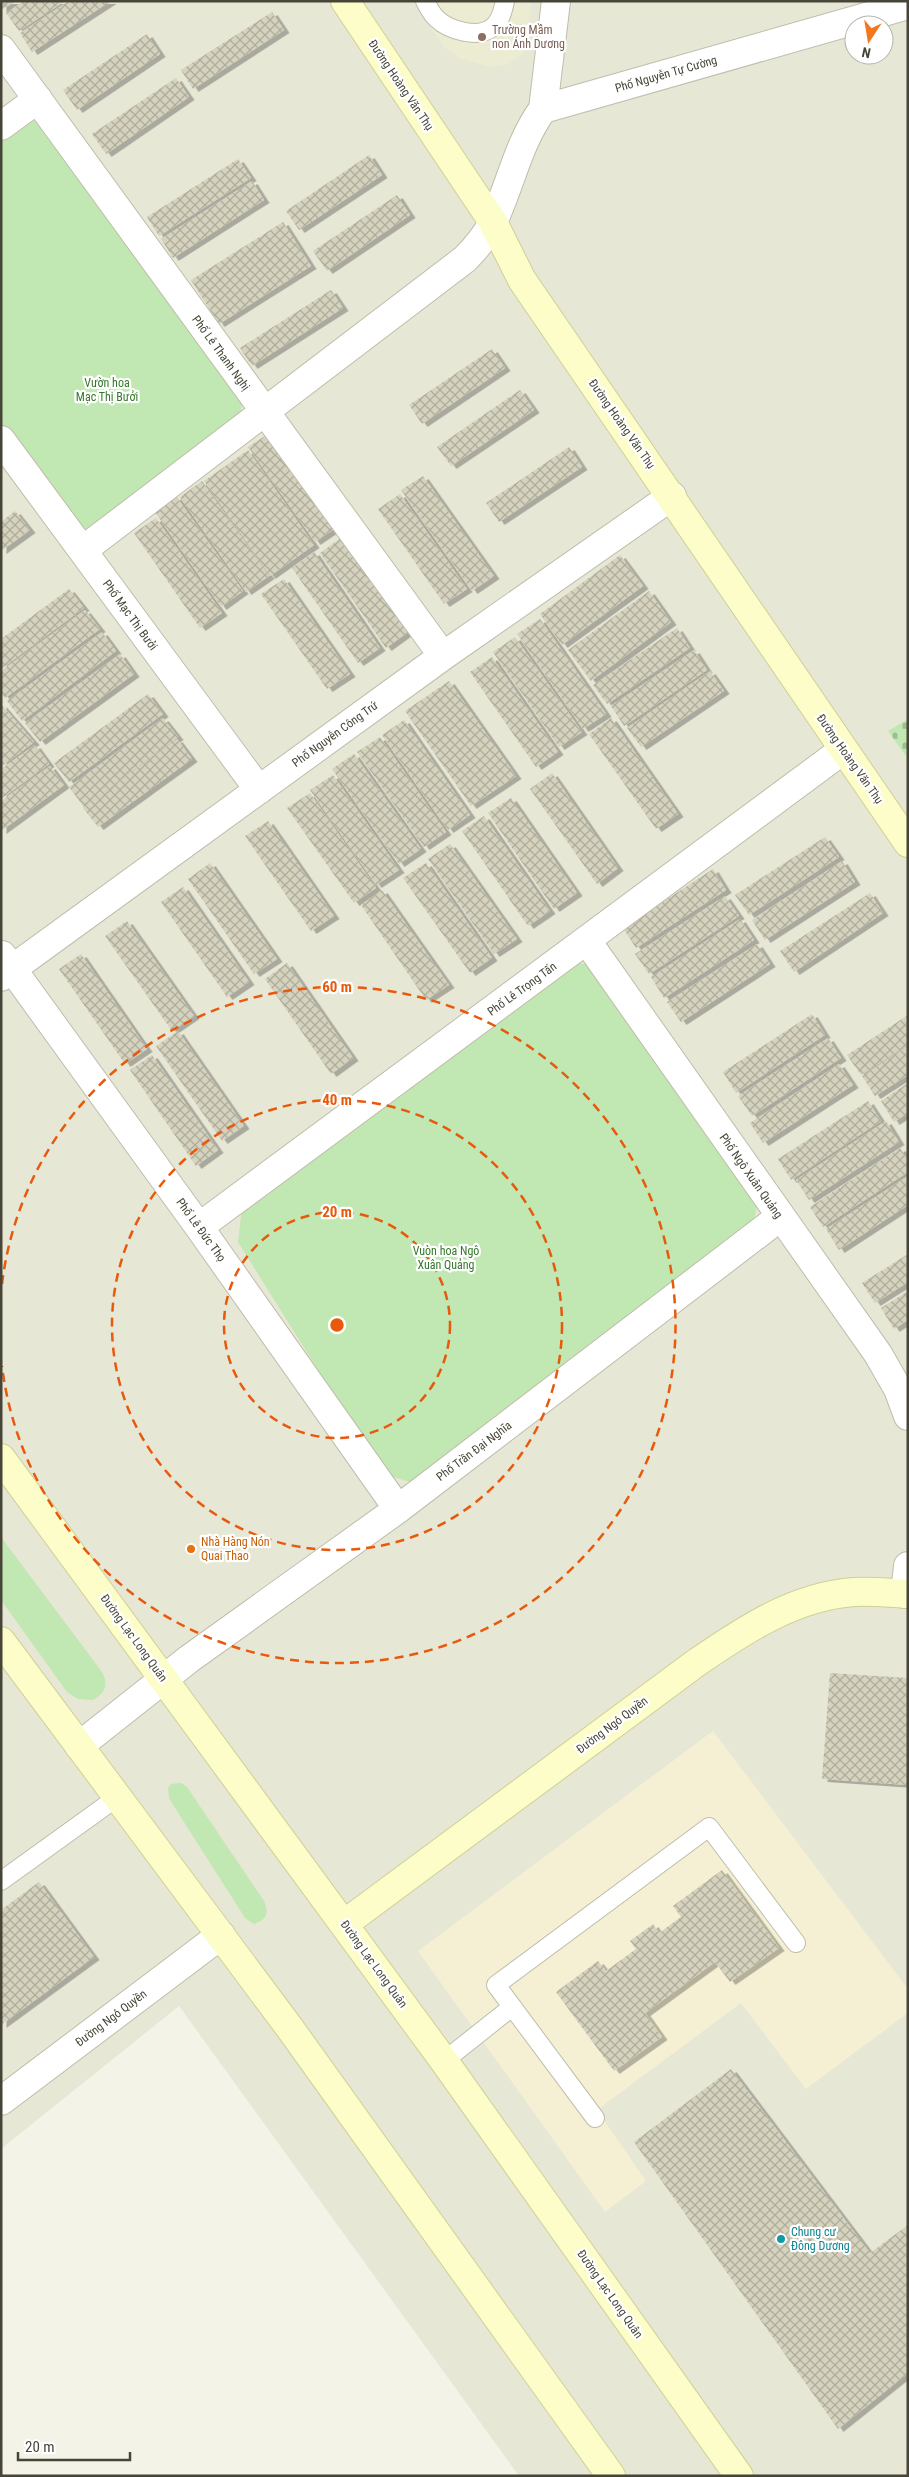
<svg xmlns="http://www.w3.org/2000/svg" width="909" height="2477" font-family="'Roboto Condensed',sans-serif">
<defs>
<pattern id="cemetery-stones" width="16" height="16" patternUnits="userSpaceOnUse" patternTransform="scale(1.25)"><rect width="16" height="16" fill="#c1e7b2"/><path d="M2 7V4a2 2 0 0 1 4 0v3zM10 15v-3a2 2 0 0 1 4 0v3z" fill="#9fbd92"/></pattern>
<pattern id="building-cross-hatch" width="8" height="8" patternUnits="userSpaceOnUse" patternTransform="scale(1.25)"><rect width="8" height="8" fill="#d5d2be"/><path d="M0 0l8 8M0 8l8-8" fill="none" stroke="#afac9b"/></pattern>
<filter id="shadow"><feDropShadow dx="5.5" dy="3" stdDeviation="0" flood-color="#0004"/></filter>
</defs>
<rect width="100%" height="100%" fill="#f4f3e8"/>
<path fill="#e7e7d6" fill-rule="evenodd" d="M1,1H908V2476H519L179,2006L1,2149ZM854,25H884V55H854Z"/>
<path fill="#f5f0d4" d="M713,1731L908,1989V2013L806,2089L741,2003L597,2110L646,2181L605,2212L418,1951Z"/>
<path fill="#ececd2" d="M413,1H532L523,54L506,65L491,67L459,58L443,46Z"/>
<path fill="#c1e7b2" d="M19,121H41L243,399L239,422L94,533L71,526L1,431V135Z
M573,962L593,966L757,1206L752,1229L417,1484L383,1474L238,1242L242,1208Z
M1,1537L102,1672C109,1685 105,1693 93,1700L78,1699L67,1692L1,1600Z
M181,1783L187,1787L264,1901C269,1914 267,1919 254,1924L245,1918L175,1808L169,1798L168,1788L171,1784Z"/>
<path fill="url(#cemetery-stones)" d="M908,719V759L888,731Z"/>
<path fill="url(#building-cross-hatch)" filter="url(#shadow)" d="M1,1H16L1,10Z
M24,1H65L19,31L6,13Z
M69,1H111L32,52L20,33Z
M272,12L284,30L193,89L181,70Z
M147,34L160,54L77,110L63,90Z
M176,78L189,97L106,154L92,134Z
M369,155L382,175L299,230L286,211Z
M238,159L251,178L159,236L147,217Z
M252,181L264,200L173,258L161,239Z
M397,195L410,215L327,271L313,251Z
M283,222L311,266L219,324L191,280Z
M331,290L343,308L252,366L240,348Z
M492,349L505,368L422,424L409,405Z
M520,390L534,410L451,466L437,447Z
M271,432L337,527L315,542L248,447Z
M569,447L582,467L499,522L486,503Z
M248,450L314,545L270,576L204,481Z
M423,476L494,576L472,591L401,490Z
M202,481L269,576L246,592L180,497Z
M400,494L467,589L444,604L378,509Z
M176,496L243,591L221,607L155,512Z
M15,511L30,530L1,551V522Z
M156,518L222,613L200,628L134,533Z
M342,537L408,632L386,648L320,553Z
M314,552L380,648L358,663L292,568Z
M620,555L643,586L562,645L540,614Z
M284,579L350,674L327,689L261,594Z
M69,589L84,608L1,669V639Z
M649,591L671,622L591,681L568,650Z
M85,610L100,629L5,698L1,692V671Z
M540,619L606,714L583,729L517,634Z
M677,628L690,648L607,704L593,685Z
M102,632L116,651L22,721L7,701Z
M515,637L582,732L559,747L493,652Z
M694,650L707,670L624,726L611,706Z
M120,654L134,674L40,742L25,723Z
M492,657L558,752L536,767L470,672Z
M710,671L724,691L641,747L627,728Z
M449,681L516,776L471,806L405,711Z
M148,694L163,714L69,782L54,763Z
M1,704L34,742L1,767Z
M163,718L178,737L84,807L69,787Z
M611,718L678,814L656,829L589,734Z
M404,720L470,815L448,830L382,735Z
M380,737L446,832L424,847L357,752Z
M177,739L192,759L98,827L83,808Z
M35,745L49,764L1,799V769Z
M354,754L421,849L399,864L332,769Z
M50,766L64,785L1,831V801Z
M552,773L618,868L597,884L530,789Z
M333,775L399,870L376,885L310,790Z
M310,793L376,888L354,903L287,808Z
M511,798L577,893L554,909L488,813Z
M484,816L550,911L528,926L462,831Z
M268,821L334,916L311,931L245,836Z
M825,837L839,857L749,915L735,895Z
M450,844L517,939L494,954L428,859Z
M842,861L855,882L765,940L752,920Z
M210,863L277,959L254,974L188,879Z
M426,863L492,958L470,973L403,878Z
M713,869L726,890L636,948L623,928Z
M183,887L249,982L227,997L161,902Z
M382,890L449,985L426,1000L361,905Z
M870,893L883,913L794,972L780,951Z
M725,896L739,916L649,974L635,954Z
M740,919L754,940L664,998L651,977Z
M127,921L194,1016L172,1031L105,936Z
M757,944L770,964L681,1022L667,1002Z
M81,954L147,1049L125,1064L59,969Z
M287,963L353,1058L331,1074L265,979Z
M812,1014L825,1035L736,1093L723,1072Z
M908,1015V1045L861,1075L847,1055Z
M178,1031L244,1126L222,1141L156,1046Z
M828,1038L841,1058L752,1116L738,1096Z
M908,1046V1075L875,1096L862,1076Z
M152,1055L218,1150L196,1166L130,1070Z
M839,1064L853,1085L763,1143L750,1123Z
M908,1083V1113L894,1122L881,1101Z
M868,1101L881,1121L791,1180L778,1159Z
M886,1121L899,1142L809,1200L796,1180Z
M900,1148L908,1160V1172L823,1227L810,1207Z
M908,1176V1205L839,1250L826,1229Z
M908,1254V1282L875,1303L862,1283Z
M908,1291V1320L894,1329L881,1308Z
M830,1673L908,1678V1785L822,1779Z
M722,1870L779,1948L730,1982L715,1962L645,2013L662,2037L614,2071L556,1992L598,1961L606,1971L636,1949L630,1941L653,1924L659,1933L681,1917L673,1906Z
M39,1882L94,1957L1,2025V1910Z
M731,2069L870,2253L908,2225V2373L838,2429L634,2142Z"/>
<g fill="none" stroke-linecap="round" stroke-linejoin="round">
<defs>
<path id="lane" d="M425,1C428,7 431,13 436,18C448,30 479,40 494,26C501,20 503,10 505,1
M1,1881L119,1796
M444,2061L512,2007
M595,2118L496,1985L709,1827L796,1943"/>
<path id="street" d="M1,49L443,656
M543,109L556,1
M1,126L38,99
M1,440L259,790
M83,550L465,259C476,248 486,236 493,222C511,184 518,143 543,109L908,5
M587,941L878,1354L898,1389L908,1416
M2,955L199,1227L398,1509
M1,977L443,656L672,496
M199,1227L843,750
M905,1594L908,1566
M79,1746L189,1659L398,1509L780,1217
M1,2101L221,1935"/>
<path id="secondary" d="M345,1L493,222L522,280L908,843
M1,1458L444,2061L739,2476
M1,1641L289,2027L611,2476
M344,1924L696,1663C744,1630 795,1596 854,1592C872,1591 890,1593 908,1594"/>
</defs>
<use href="#lane" stroke="#bfbdab" stroke-width="20"/>
<use href="#street" stroke="#bfbdab" stroke-width="30"/>
<use href="#secondary" stroke="#cfd096" stroke-width="30"/>
<use href="#lane" stroke="#fff" stroke-width="18"/>
<use href="#street" stroke="#fff" stroke-width="28"/>
<use href="#secondary" stroke="#fcfdc8" stroke-width="28"/>
</g>
<g fill="none" stroke="#e8590c" stroke-width="2.5" stroke-dasharray="9 6">
<circle cx="337" cy="1325" r="113"/>
<circle cx="337" cy="1325" r="225"/>
<path d="M2 1284A338 338 0 1 1 2 1366"/>
</g>
<circle fill="#8d6e63" stroke="#fff" stroke-width="2" cx="482" cy="37" r="5"/>
<circle fill="#e8710a" stroke="#fff" stroke-width="2" cx="191" cy="1549" r="5"/>
<circle fill="#0f9aa8" stroke="#fff" stroke-width="2" cx="781" cy="2239" r="5"/>
<g text-anchor="middle" dominant-baseline="central" stroke-width="4.5" stroke-linejoin="round" paint-order="stroke">
<g font-size="12" fill="#785e54" stroke="#fff" text-anchor="start">
<text x="492" y="30">Trường Mầm<tspan x="492" dy="14">non Ánh Dương</tspan></text>
</g>
<g font-size="12" fill="#474537" stroke="#fff">
<text transform="translate(666 74) rotate(-16)">Phố Nguyễn Tự Cường</text>
<text transform="translate(401 85) rotate(56)">Đường Hoàng Văn Thụ</text>
<text transform="translate(221 353) rotate(54)">Phố Lê Thanh Nghị</text>
<text transform="translate(622 424) rotate(55)">Đường Hoàng Văn Thụ</text>
<text transform="translate(130 615) rotate(54)">Phố Mạc Thị Bưởi</text>
<text transform="translate(335 734) rotate(-36)">Phố Nguyễn Công Trứ</text>
<text transform="translate(850 759) rotate(55)">Đường Hoàng Văn Thụ</text>
<text transform="translate(522 989) rotate(-36)">Phố Lê Trọng Tấn</text>
<text transform="translate(751 1176) rotate(55)">Phố Ngô Xuân Quảng</text>
<text transform="translate(201 1230) rotate(54)">Phố Lê Đức Thọ</text>
<text transform="translate(474 1451) rotate(-37)">Phố Trần Đại Nghĩa</text>
<text transform="translate(134 1638) rotate(54)">Đường Lạc Long Quân</text>
<text transform="translate(612 1725) rotate(-37)">Đường Ngô Quyền</text>
<text transform="translate(374 1964) rotate(54)">Đường Lạc Long Quân</text>
<text transform="translate(111 2018) rotate(-37)">Đường Ngô Quyền</text>
<text transform="translate(610 2294) rotate(55)">Đường Lạc Long Quân</text>
</g>
<g font-size="12" fill="#34782b" stroke="#fff">
<text x="107" y="383">Vườn hoa<tspan x="107" dy="14">Mạc Thị Bưởi</tspan></text>
<text x="446" y="1251">Vuòn hoa Ngô<tspan x="446" dy="14">Xuân Quảng</tspan></text>
</g>
<g font-size="12" fill="#c56008" stroke="#fff" text-anchor="start">
<text x="201" y="1542">Nhà Hàng Nón<tspan x="201" dy="14">Quai Thao</tspan></text>
</g>
<g font-size="12" fill="#0d838f" stroke="#fff" text-anchor="start">
<text x="791" y="2232">Chung cư<tspan x="791" dy="14">Đông Dương</tspan></text>
</g>
</g>
<circle cx="337" cy="1325" r="8" fill="#e8590c" stroke="#fff" stroke-width="2.5"/>
<g font-size="15" text-anchor="middle" font-weight="bold" fill="#e8590c" stroke="#fff" stroke-width="4.5" stroke-linejoin="round" paint-order="stroke">
<text x="337" y="992">60 m</text>
<text x="337" y="1105">40 m</text>
<text x="337" y="1217">20 m</text>
</g>
<rect width="909" height="2477" fill="none" stroke="#474537" stroke-width="5"/>
<g transform="translate(869 40) rotate(192)"><circle r="24" fill="#ffffff" stroke="#b5b5af"/>
<path d="M0-4L9 19L0 12L-9 19Z" fill="#f5771d"/>
<text y="-8" font-size="14" font-weight="bold" text-anchor="middle" fill="#474537">N</text>
</g>
<path d="M18 2452v8h112v-8" fill="none" stroke="#474537" stroke-width="2.5"/>
<text x="25" y="2452" font-size="15" fill="#474537" stroke="#ffffff" stroke-width="4" paint-order="stroke">20 m</text>
</svg>
